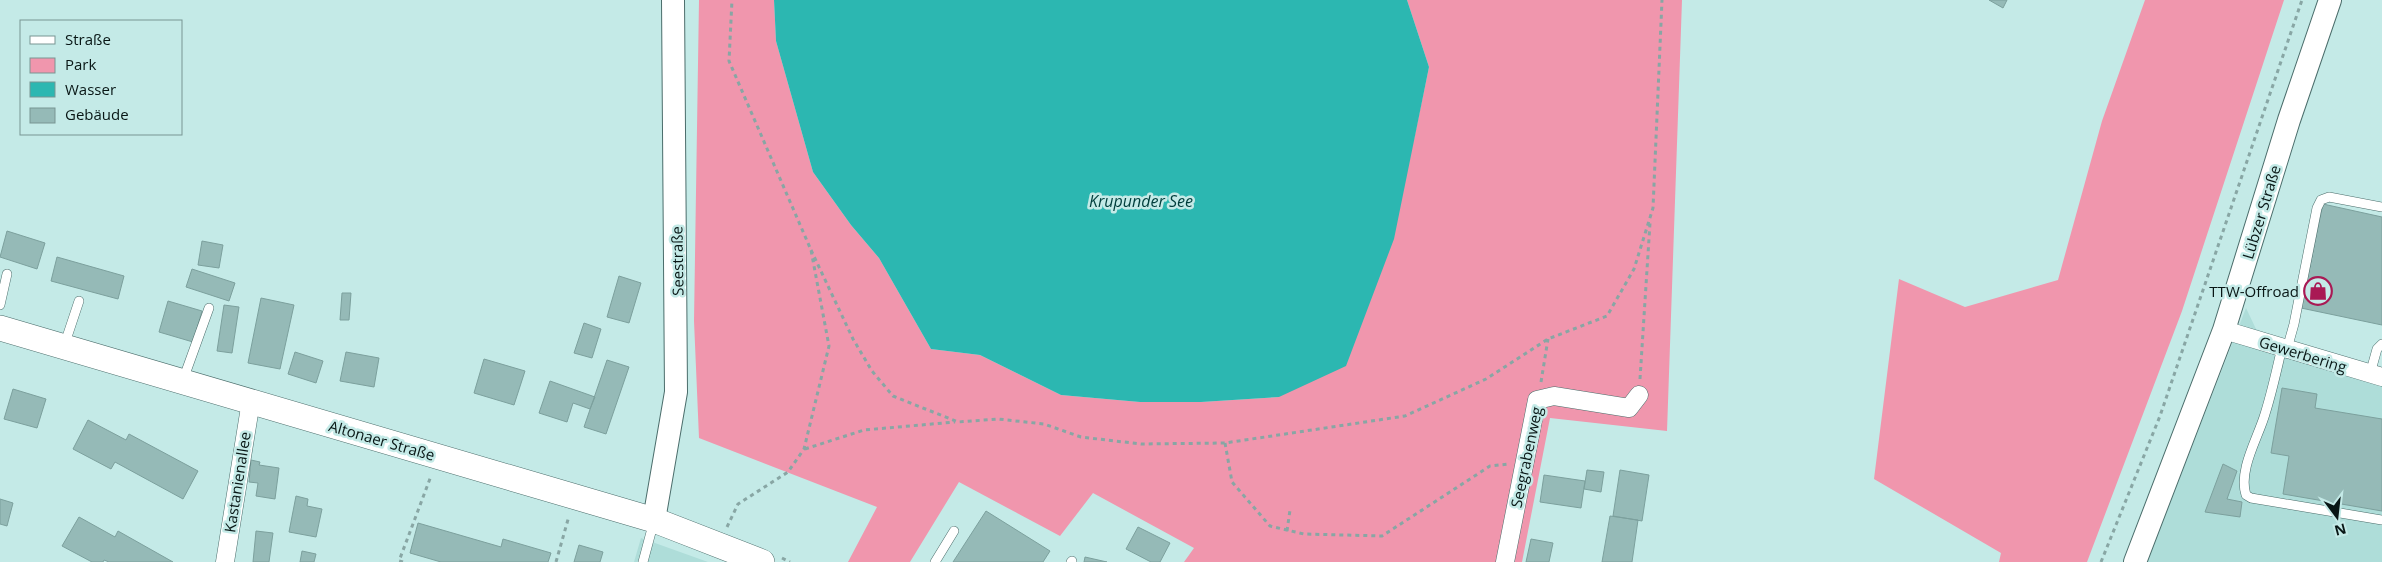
<svg xmlns="http://www.w3.org/2000/svg" width="2382" height="562" font-family="'Open Sans',sans-serif">
<rect width="100%" height="100%" fill="#c4eae7"/>
<path fill="#aeddd9" d="M2246,308L2256,329L2274,336L2382,369V562H2147Z
M641,538L708,562H634Z"/>
<path fill="#f096ad" d="M699,0H774L776,41L813,172L851,225L879,258L931,349L980,355L1061,395L1140,402H1201L1279,397L1414,139L1429,67L1407,0H1682L1667,431L1550,418L1522,562H1184L1194,548L1093,493L1060,536L959,482L910,562H848L877,507L699,438L694,321Z
M2145,0H2284L2182,311L2087,562H1999L2001,553L1874,479L1899,279L1965,307L2058,280L2102,121Z"/>
<path fill="#2cb7b1" d="M774,0H1407L1429,67L1394,239L1346,366L1279,397L1201,402H1140L1061,395L980,355L931,349L879,258L851,225L813,172L776,41Z"/>
<path fill="#95bab7" stroke="#7ca09d" d="M1989,0H2007L2003,8Z
M2323,204L2382,217V325L2301,308Z
M7,231L45,243L37,269L0,257Z
M202,241L223,245L219,268L198,265Z
M57,257L124,276L118,299L51,281Z
M192,269L235,283L229,301L186,287Z
M619,276L641,283L629,323L607,317Z
M342,293H351L349,320H340Z
M261,298L294,305L280,369L248,363Z
M168,301L202,311L193,342L159,332Z
M224,305L239,307L232,353L217,351Z
M584,323L601,329L592,358L574,353Z
M295,352L323,361L316,383L288,374Z
M346,352L379,358L374,387L340,381Z
M484,359L525,371L514,405L474,393Z
M607,360L629,367L606,434L584,427Z
M550,381L595,397L590,409L573,403L567,422L539,413Z
M2282,388L2317,394L2315,408L2382,419V511L2283,494L2289,456L2271,453Z
M13,389L46,399L37,428L4,419Z
M88,420L126,440L129,434L198,471L183,499L115,462L111,469L73,449Z
M251,460L260,462L259,465L279,468L275,499L256,496L258,483L249,482Z
M2223,464L2237,471L2227,499L2242,502L2240,517L2205,512Z
M1587,470L1604,472L1601,492L1584,489Z
M1620,470L1649,475L1642,521L1613,516Z
M1544,475L1585,481L1581,508L1540,502Z
M296,496L308,499L307,506L322,509L316,537L289,532Z
M0,499L13,503L7,526L0,524Z
M986,511L1050,551L1043,562H953Z
M1610,516L1638,520L1632,562H1602Z
M79,517L115,537L118,531L173,562H109L104,560L103,562H92L62,546Z
M418,523L501,547L503,539L551,553L548,562H441L410,553Z
M1138,527L1170,543L1160,562H1151L1126,549Z
M256,531L273,533L269,562H253Z
M1531,539L1553,543L1549,562H1526Z
M579,545L603,552L600,562H574Z
M302,551L316,554L314,562H300Z
M1085,557L1107,562H1084Z"/>
<g fill="none" stroke-linecap="round" stroke-linejoin="round">
<defs>
<path id="service" d="M0,305L7,274
M64,346L79,301
M2282,347C2277,369 2272,392 2265,414C2258,438 2238,470 2246,495L2251,498L2382,520
M2287,349L2294,324L2317,208L2321,200L2329,197L2382,207
M2370,374L2377,349L2382,344
M183,380L209,308
M643,562L654,521
M935,562L954,531
M1071,562L1072,561"/>
<path id="minor" d="M2224,330L2382,377
M225,562L251,401
M1505,562L1537,400L1554,396L1629,408L1639,395"/>
<path id="tertiary" d="M654,520L676,392L673,0
M2135,562L2224,330L2289,120L2330,0"/>
<path id="secondary" d="M0,328L654,520L762,562"/>
</defs>
<use href="#service" stroke="#4b6d6b" stroke-width="10"/>
<use href="#minor" stroke="#4b6d6b" stroke-width="19"/>
<use href="#tertiary" stroke="#4b6d6b" stroke-width="24"/>
<use href="#secondary" stroke="#4b6d6b" stroke-width="26"/>
<path stroke="#88a6a4" stroke-width="3" stroke-dasharray="4 4" stroke-linecap="butt" d="M811,250L853,339L872,371L893,396L958,422L998,419L1044,424L1081,437L1141,444L1225,443L1405,416L1486,379L1548,339L1607,316L1634,269L1653,208L1662,0
M1640,379L1650,223
M1541,382L1548,339
M1225,443L1232,482L1270,526L1304,534L1382,536L1490,466L1509,464
M805,449L864,430L955,422
M727,527L738,504L788,472L804,449L829,346L811,250L729,61L732,0
M1287,531L1290,510
M782,558L790,562
M403,562L399,561L431,476
M556,562L569,516
M2101,562L2160,416L2302,0"/>
<use href="#service" stroke="#fff" stroke-width="9"/>
<use href="#minor" stroke="#fff" stroke-width="18"/>
<use href="#tertiary" stroke="#fff" stroke-width="22"/>
<use href="#secondary" stroke="#fff" stroke-width="25"/>
</g>
<defs>
<symbol id="shop-ring" viewBox="-11 -11 22 22"><circle r="9.5" fill="#c4eae7" stroke="#a91954" stroke-width="1.5"/><path d="M-5-2.5h2.3a2.7 3.5 0 0 1 5.4 0H5L5.5 6h-11ZM-1.5-2.5h3a1.5 2.3 0 0 0-3 0Z" fill="#a91954"/></symbol>
</defs>
<g fill-rule="evenodd">
<use href="#shop-ring" x="2302" y="275" width="32" height="32"/>
</g>
<g text-anchor="middle" dominant-baseline="central" stroke-width="5" stroke-linejoin="round" paint-order="stroke">
<g font-size="15" fill="#081615" stroke="#c4eae7">
<text transform="translate(2261 212) rotate(-73)">Lübzer Straße</text>
<text transform="translate(677 261) rotate(-91)">Seestraße</text>
<text transform="translate(2303 354) rotate(17)">Gewerbering</text>
<text transform="translate(382 440) rotate(16)">Altonaer Straße</text>
<text transform="translate(1526 457) rotate(-78)">Seegrabenweg</text>
<text transform="translate(237 482) rotate(-81)">Kastanienallee</text>
</g>
<g font-size="15" fill="#081615" stroke="#c4eae7" text-anchor="end">
<text x="2299" y="291">TTW-Offroad</text>
</g>
<g font-size="16" font-style="italic" fill="#003e3c" stroke="#c4eae7">
<text x="1141" y="201">Krupunder See</text>
</g>
</g>
<rect x="20" y="20" width="162" height="115" fill="#c4eae7" stroke="#799593"/>
<rect x="30" y="36" width="25" height="8" fill="#ffffff" stroke="#799593"/>
<text x="65" y="45" font-size="15" fill="#081615">Straße</text>
<rect x="30" y="58" width="25" height="15" fill="#f096ad" stroke="#799593"/>
<text x="65" y="70" font-size="15" fill="#081615">Park</text>
<rect x="30" y="82" width="25" height="15" fill="#2cb7b1" stroke="#799593"/>
<text x="65" y="95" font-size="15" fill="#081615">Wasser</text>
<rect x="30" y="108" width="25" height="15" fill="#95bab7" stroke="#799593"/>
<text x="65" y="120" font-size="15" fill="#081615">Gebäude</text>
<g transform="translate(2337 517) rotate(165)" stroke="#c4eae7" stroke-width="4" paint-order="stroke">
<path d="M0-4L9 19L0 12L-9 19Z" fill="#081615"/>
<text y="-8" font-size="14" font-weight="bold" text-anchor="middle" fill="#081615">N</text>
</g>
</svg>
